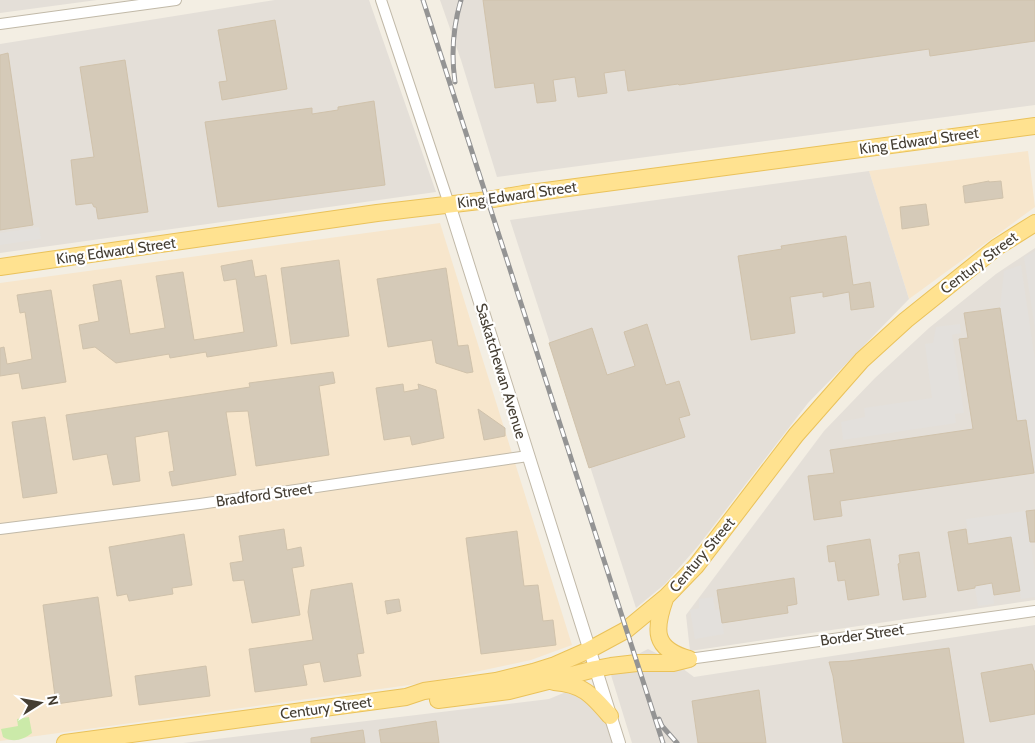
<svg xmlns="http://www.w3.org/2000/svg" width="1035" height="743" font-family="Cabin,sans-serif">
<rect width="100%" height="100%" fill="#f3eee3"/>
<path fill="#f7e6cc" d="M1028,151L1035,207L909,299L869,171Z
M440,223L572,645L531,660L424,683L0,741V283Z"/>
<path fill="#e4dfd8" d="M0,0H97L0,13Z
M275,0H369L436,192L0,253V44Z
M440,0H1035V105L497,177L461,60Z
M869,171L909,299L808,403L698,546L665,584L636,608L510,220Z
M1035,248V600L690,651L686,615L824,431L875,378L929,328L996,274Z
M1035,625V743H632L611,675L617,665L648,649L674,662L694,677Z
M588,683L599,700L614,743H183L549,699Z"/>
<path fill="#cbeaa9" d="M29,717L32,733C23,740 13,743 3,737L1,729L18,726L17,719Z"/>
<path fill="#e3e0dc" d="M39,227L41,239L0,245V233Z
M1035,251V329L1024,257Z
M1021,265L1035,360V473H1034L1026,420L1017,421L1000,308L1004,271Z
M960,324L961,333L952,335L964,413L955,414L956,423L843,440L841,422L865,417L864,408L932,398L925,344L933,343L936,327Z
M1026,511L1035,573V597L1021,599L1011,537L970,544L966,519Z
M969,552L992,583L994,604L978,606Z
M713,597L715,610L720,609L724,634L695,639L690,610L699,608V599Z"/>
<path fill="#d5cab8" stroke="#d0c2ab" d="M483,0H1035V41L930,56L929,49L679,85L678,84L628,91L625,70L604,73L607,93L578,97L575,77L553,80L556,101L537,103L534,83L495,88Z
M275,20L287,89L222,100L219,82L227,81L218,30Z
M8,53L33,225L0,230V55Z
M125,60L148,212L98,219L96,207H94L92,203L76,205L71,160L94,157L80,67Z
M374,101L385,185L218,207L205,122L312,108V114L338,110V107Z
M989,181V182L1001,181L1003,198L965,203L963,186Z
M926,204L929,225L902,229L900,207Z
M846,236L853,285L870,282L874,307L851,310L849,292L823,297V292L790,297L795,333L751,340L738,256L782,249L781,246Z
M252,260L255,277L266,275L277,346L207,357L206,352L170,358L169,354L116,363L95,347L83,349L79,325L99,321L93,285L121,280L130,334L165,328L156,276L183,272L194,340L244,332L236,279L224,281L221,266Z
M339,260L349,336L291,344L281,268Z
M446,268L458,346L468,345L473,372L467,373L436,363L432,340L388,347L377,279Z
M51,290L66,382L22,389L19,373L0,376V348L4,347L7,364L32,359L25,312L20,313L17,295Z
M1000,308L1017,421L1026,420L1034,473L840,501L842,516L814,520L808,476L834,473L830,450L973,429L959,339L968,338L964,313Z
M647,324L666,385L679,381L690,415L679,418L685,437L589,468L549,343L592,328L607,375L635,366L624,332Z
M333,372L335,383L319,386L329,455L256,466L248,411L226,412L236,475L172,486L169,472L174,471L168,431L135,437L140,481L113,485L107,454L73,460L66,415L250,387L249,383Z
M403,384L404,392L419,389L418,384L436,390L444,438L412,445L410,436L384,440L376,388Z
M478,409L505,428V436L484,440Z
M45,417L57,493L23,498L12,422Z
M1035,510V542H1030L1026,511Z
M284,529L287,550L301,547L304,566L292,568L300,615L252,623L244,580L233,581L230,563L243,561L239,536Z
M966,529L968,544L1011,537L1020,591L994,595L992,583L975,586V588L958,591L948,532Z
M517,531L524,586L538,585L543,621L553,620L556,645L481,654L466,538Z
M184,534L192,585L172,588L173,594L129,601L127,594L117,596L109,547Z
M870,539L879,595L848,600L845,580L838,581L835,561L829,562L827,546Z
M919,552L926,597L903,600L898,564L900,563L899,555Z
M794,578L797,604L787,606L788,613L722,623L717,590Z
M352,583L364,653L357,654L361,676L324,682L320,662L303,665L307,685L255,692L249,649L313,640L308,612L311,590Z
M98,597L112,696L56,704L43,605Z
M399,599L401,611L387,614L385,601Z
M949,648L964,743H843L833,676L829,662L849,661Z
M1032,664L1034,671H1035V714L990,722L981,673Z
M206,666L210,696L139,705L135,676Z
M759,690L766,743H698L692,701Z
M436,721L439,743H381L379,730Z
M363,730L365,743H311V738Z"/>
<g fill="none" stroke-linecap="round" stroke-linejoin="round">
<defs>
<path id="minor" d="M381,0L449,204
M0,24L176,0
M0,529L200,504L528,456
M689,659L1035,611"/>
<path id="tertiary" d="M449,204L619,743"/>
<path id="primary" d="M0,267L377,213L488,200L523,194L1035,126
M665,599C654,630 653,649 689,659
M554,682C583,684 592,695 610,716
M438,700L509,691L595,669L611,666L637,663H673L689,659
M65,743L406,697L424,691L496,681L533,672L555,665L589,650L626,630L666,597L696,566L796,435L862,360L906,320L997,247L1035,223"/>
</defs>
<use href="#minor" stroke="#c1b9a8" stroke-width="12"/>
<use href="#tertiary" stroke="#c1b9a8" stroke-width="14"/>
<use href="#primary" stroke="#eac25a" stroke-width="18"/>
<use href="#minor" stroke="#fff" stroke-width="10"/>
<use href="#tertiary" stroke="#fff" stroke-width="12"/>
<use href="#primary" stroke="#ffe290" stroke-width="16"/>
<defs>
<path id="rail" d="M423,0L663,743
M455,82C451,54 453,27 461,0
M659,719L662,726L677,743"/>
</defs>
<use href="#rail" stroke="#949494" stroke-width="5"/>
<use href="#rail" stroke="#fff" stroke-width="3" stroke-dasharray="9" stroke-linecap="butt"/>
</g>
<g text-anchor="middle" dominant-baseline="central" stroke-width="4.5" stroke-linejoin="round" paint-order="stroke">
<g font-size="15" fill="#453e33" stroke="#fff">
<text transform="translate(919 141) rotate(-8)">King Edward Street</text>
<text transform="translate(517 195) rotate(-8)">King Edward Street</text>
<text transform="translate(116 251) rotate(-8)">King Edward Street</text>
<text transform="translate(979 263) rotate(-37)">Century Street</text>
<text transform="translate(501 371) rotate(73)">Saskatchewan Avenue</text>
<text transform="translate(264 495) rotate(-8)">Bradford Street</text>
<text transform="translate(702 555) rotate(-50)">Century Street</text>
<text transform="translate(862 635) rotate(-8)">Border Street</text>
<text transform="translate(326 708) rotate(-8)">Century Street</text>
</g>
</g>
<g transform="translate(40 703) rotate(79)" stroke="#ffffff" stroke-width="4" paint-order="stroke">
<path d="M0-4L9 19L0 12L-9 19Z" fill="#453e33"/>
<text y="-8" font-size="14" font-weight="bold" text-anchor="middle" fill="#453e33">N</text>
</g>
</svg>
